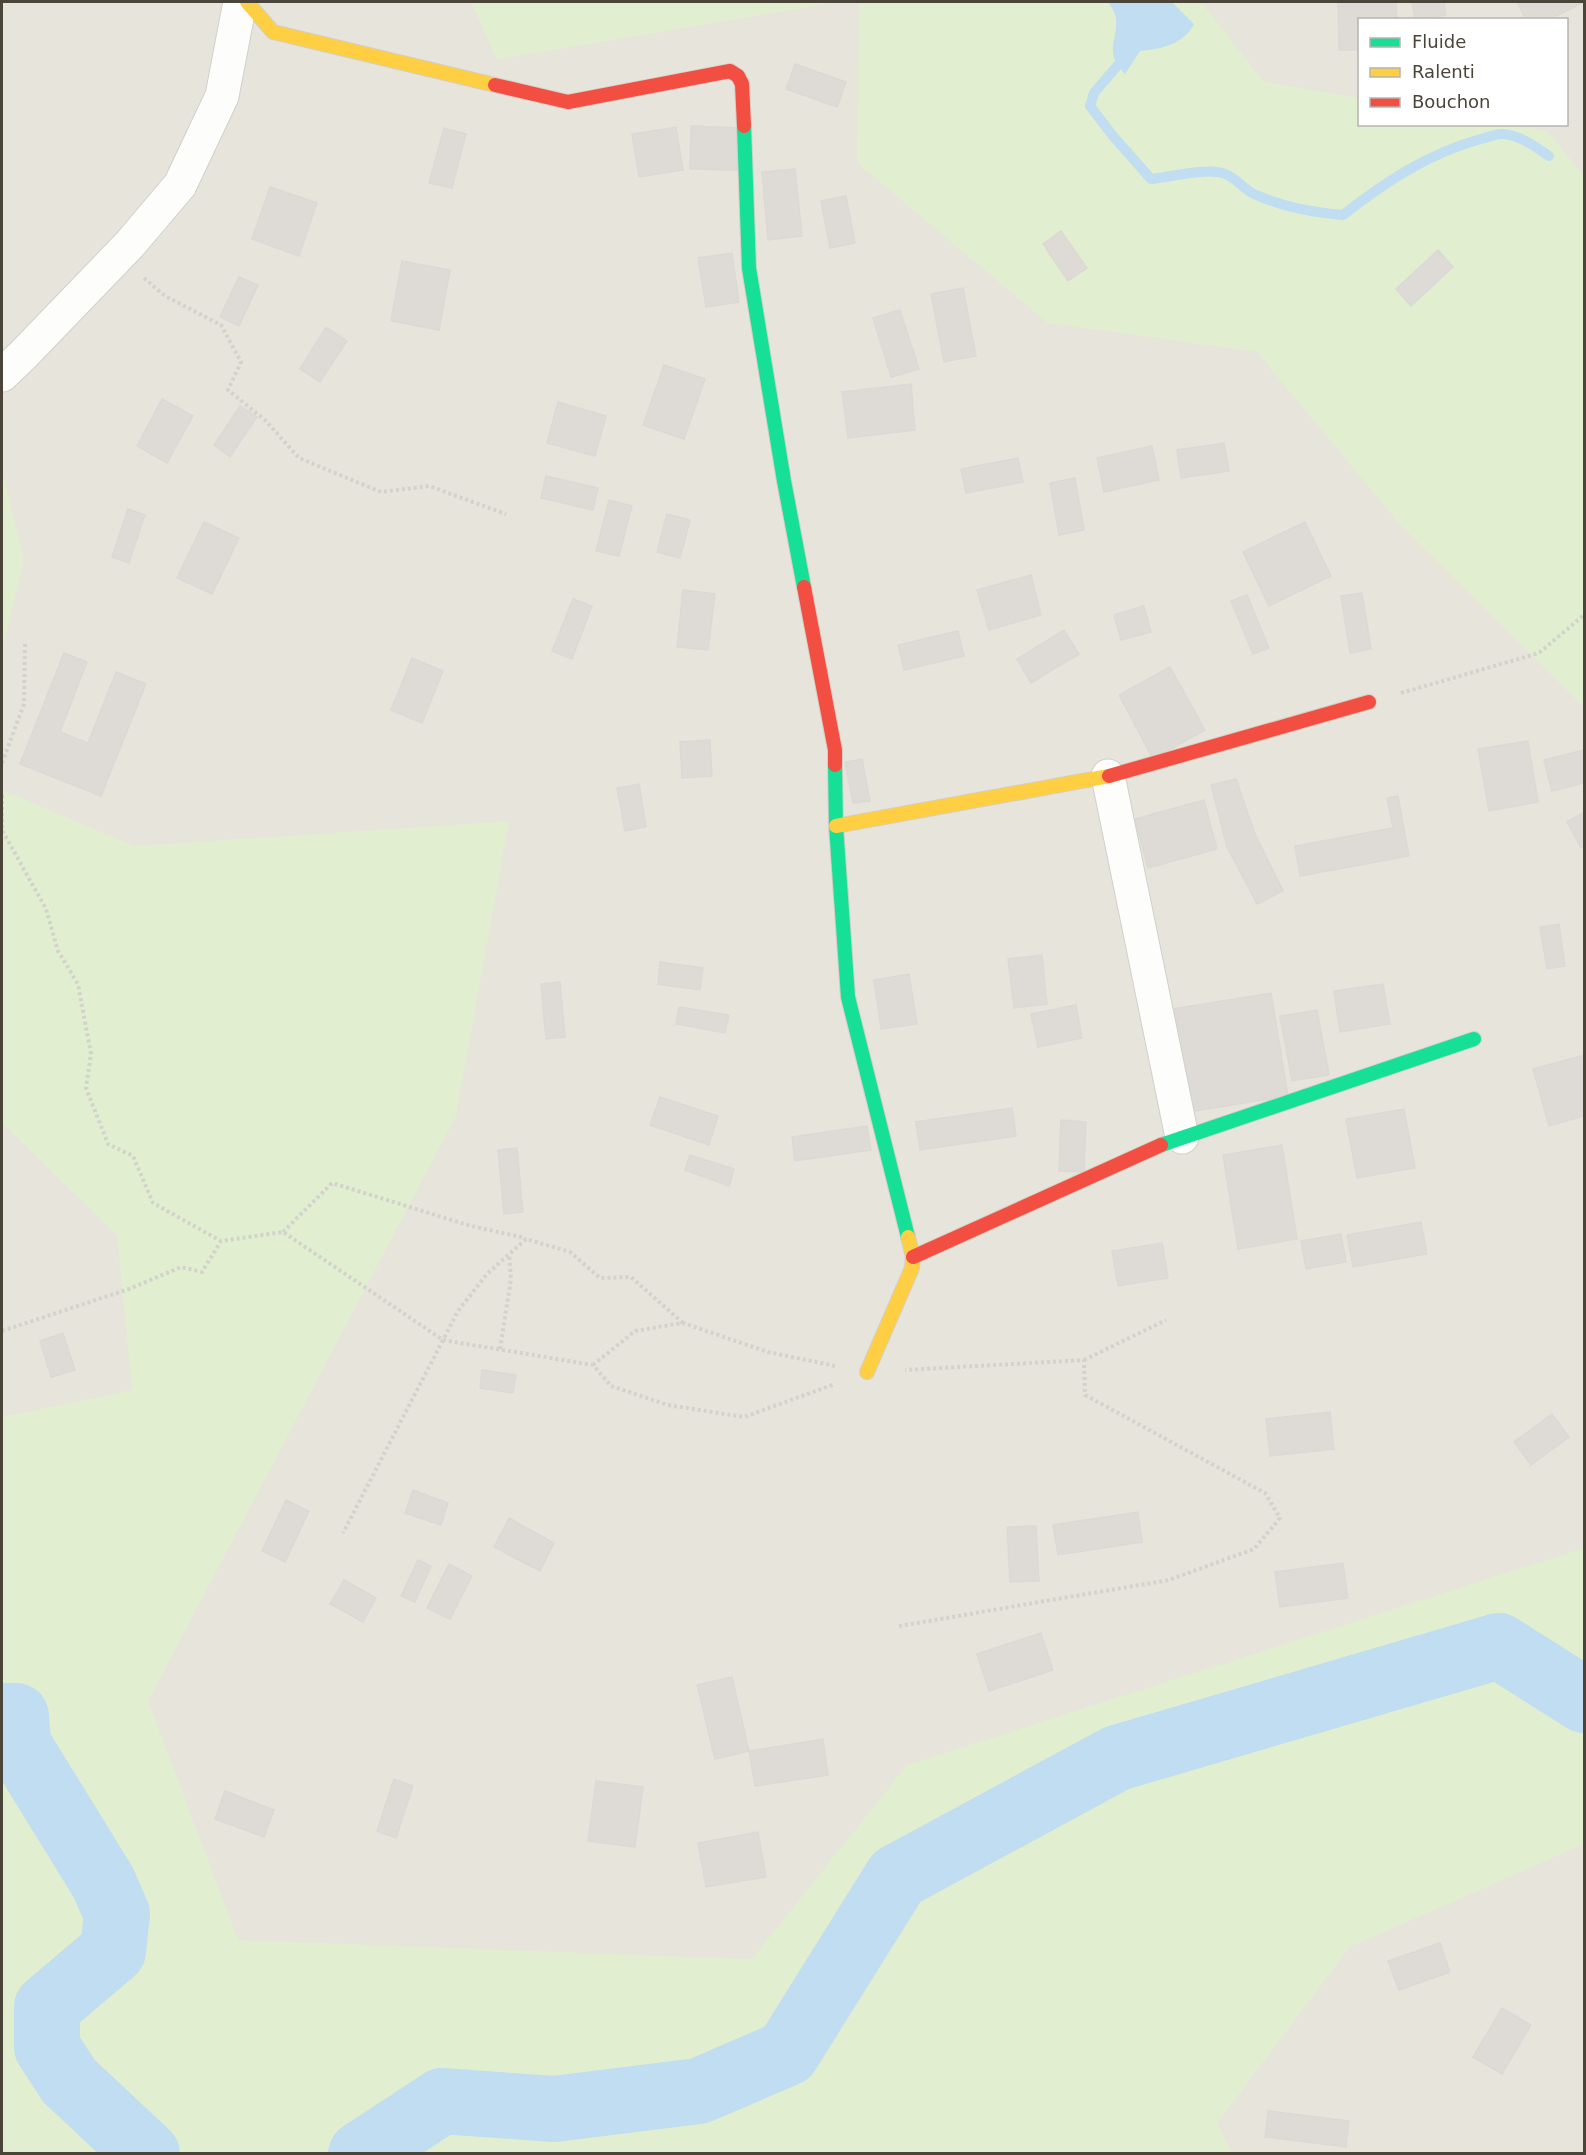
<svg xmlns="http://www.w3.org/2000/svg" width="1586" height="2155" font-family="'DejaVu Sans',sans-serif">
<rect width="100%" height="100%" fill="#f4f2ee"/>
<path fill="#e7e4dc" fill-rule="evenodd" d="M2,2H1584V2153H2ZM1360,20H1566V124H1360Z"/>
<path fill="#e1eecf" d="M471,2H837L497,60Z
M859,2H1201L1263,81L1359,98L1360,124H1508L1547,131L1584,176V707L1402,527L1257,352L1048,323L857,163Z
M2,470L24,560L2,651Z
M2,790L134,846L509,821L456,1116L148,1701L238,1940L752,1959L907,1765L1584,1548V1844L1350,1947L1217,2123L1232,2153H2V1417L132,1390L117,1235L2,1123Z"/>
<path fill="#c0ddf1" d="M1108,2H1172L1194,24C1184,44 1161,49 1140,51L1125,74C1103,50 1118,43 1116,19C1116,14 1111,6 1108,2Z"/>
<g fill="none" stroke-linecap="round" stroke-linejoin="round">
<path stroke="#c0ddf1" stroke-width="10" d="M1117,66L1094,93L1090,106L1113,136L1151,179C1170,177 1208,167 1225,174C1235,177 1243,188 1252,193C1281,207 1312,212 1343,215C1385,182 1429,153 1481,139C1487,138 1497,133 1503,134C1520,135 1536,147 1549,156"/>
<path stroke="#c0ddf1" stroke-width="66" d="M2,1716H16L18,1744L103,1882L117,1914L113,1951L47,2007V2047L69,2081L147,2154
M361,2154L442,2101L554,2109L699,2091L787,2053L897,1877L1117,1758L1499,1646L1584,1700"/>
</g>
<path fill="#dedbd6" stroke="#dcd9d4" stroke-width="1.5" d="M1338,2H1396L1397,20H1360V50H1339Z
M1412,2H1444L1446,15L1415,20Z
M1517,2H1584L1548,20H1526Z
M795,64L846,82L837,107L786,89Z
M691,126L737,128V170L690,169Z
M676,127L683,170L639,177L632,134Z
M444,128L466,134L452,188L429,183Z
M795,169L802,236L768,240L762,172Z
M270,187L317,203L299,256L252,239Z
M846,196L855,243L830,248L821,201Z
M1061,231L1087,268L1068,281L1043,244Z
M1438,250L1453,267L1411,306L1396,289Z
M732,253L739,302L706,307L698,258Z
M402,261L450,270L439,330L391,321Z
M239,277L258,285L239,326L220,317Z
M963,288L976,356L944,362L931,294Z
M900,310L919,369L891,377L873,318Z
M326,327L347,341L320,382L300,369Z
M664,365L705,379L684,439L643,425Z
M911,384L915,430L848,438L842,392Z
M162,399L193,416L167,463L137,446Z
M558,402L606,416L595,456L547,443Z
M240,406L257,417L230,457L214,445Z
M1224,443L1229,471L1181,478L1177,450Z
M1152,446L1159,480L1104,492L1097,458Z
M1018,458L1023,482L966,493L961,469Z
M546,476L598,488L593,510L541,498Z
M1075,478L1084,530L1059,535L1050,483Z
M609,500L632,506L619,556L596,551Z
M128,509L145,515L129,563L112,557Z
M667,514L690,520L680,558L657,552Z
M204,522L239,538L212,594L177,578Z
M1305,522L1331,576L1269,606L1243,552Z
M1031,575L1041,615L989,630L977,590Z
M683,590L715,594L708,650L677,647Z
M1362,593L1371,649L1350,653L1341,596Z
M1247,595L1269,648L1253,654L1231,601Z
M573,599L592,606L572,659L552,651Z
M1144,606L1151,632L1121,640L1114,615Z
M1064,630L1079,654L1031,683L1017,659Z
M958,631L964,656L904,670L898,645Z
M64,653L87,662L60,732L88,743L116,672L146,684L101,796L20,764Z
M412,658L443,671L422,723L391,710Z
M1170,667L1205,730L1153,759L1119,695Z
M710,740L712,776L682,778L680,742Z
M1528,741L1538,802L1489,811L1478,749Z
M1584,750V783L1552,791L1544,760Z
M862,759L870,801L853,803L845,762Z
M1236,779L1255,834L1283,891L1257,904L1227,847L1211,785Z
M639,784L646,827L625,831L617,788Z
M1398,796L1409,856L1300,876L1295,846L1393,828L1387,798Z
M1204,800L1217,849L1148,868L1135,819Z
M1584,812V846L1581,848L1567,822Z
M1559,924L1565,966L1547,969L1540,927Z
M1042,955L1047,1004L1014,1008L1008,959Z
M660,962L703,968L700,990L658,984Z
M909,974L917,1024L881,1029L874,980Z
M560,982L565,1037L546,1039L541,984Z
M1383,984L1390,1024L1340,1032L1334,991Z
M1271,993L1288,1096L1189,1112L1172,1009Z
M1076,1005L1082,1038L1038,1047L1031,1014Z
M679,1007L729,1015L725,1033L676,1024Z
M1317,1010L1329,1075L1292,1081L1280,1016Z
M1584,1055V1116L1549,1126L1533,1069Z
M660,1097L718,1116L709,1145L650,1125Z
M1012,1108L1016,1136L920,1150L916,1122Z
M1404,1109L1415,1168L1357,1178L1346,1119Z
M1061,1120L1086,1122L1084,1172L1059,1171Z
M867,1126L871,1150L795,1161L792,1137Z
M1282,1145L1297,1239L1238,1249L1223,1155Z
M517,1148L523,1212L504,1214L498,1150Z
M690,1155L734,1169L729,1186L685,1170Z
M1421,1222L1427,1254L1353,1267L1347,1235Z
M1341,1234L1346,1262L1306,1269L1301,1241Z
M1162,1243L1168,1278L1118,1286L1112,1251Z
M63,1333L75,1370L51,1377L40,1341Z
M482,1370L516,1375L513,1393L480,1388Z
M1330,1412L1334,1449L1270,1456L1266,1419Z
M1552,1414L1569,1437L1531,1465L1514,1442Z
M413,1490L448,1503L441,1525L405,1513Z
M286,1500L309,1511L285,1562L262,1551Z
M1138,1512L1142,1542L1058,1555L1053,1525Z
M509,1518L554,1543L540,1571L494,1547Z
M1036,1526L1039,1581L1010,1582L1007,1527Z
M418,1560L431,1566L415,1602L401,1596Z
M1343,1563L1348,1598L1280,1607L1275,1572Z
M449,1564L472,1576L450,1619L427,1608Z
M344,1580L376,1598L363,1622L330,1604Z
M1041,1633L1053,1670L989,1691L977,1654Z
M732,1677L749,1751L715,1759L697,1685Z
M823,1739L828,1775L755,1786L749,1751Z
M394,1779L413,1786L396,1838L377,1831Z
M596,1781L643,1787L635,1847L588,1841Z
M225,1791L274,1810L264,1837L215,1819Z
M758,1832L766,1877L706,1887L698,1843Z
M1440,1943L1450,1972L1399,1990L1388,1961Z
M1502,2008L1531,2025L1502,2074L1473,2057Z
M1268,2111L1349,2121L1346,2147L1265,2137Z"/>
<g fill="none" stroke-linecap="round" stroke-linejoin="round">
<defs>
<path id="street" d="M2,375L22,356L130,244L180,185L222,96L240,2
M1108,776L1182,1137"/>
<path id="fast" d="M744,126L749,268L784,481L804,587
M835,765L836,826L848,997L908,1237
M1161,1145L1474,1039"/>
<path id="slow" d="M247,2L273,32L495,85
M836,826L1109,776
M867,1372L912,1268L913,1257L908,1237"/>
<path id="jam" d="M495,85L568,102L730,71L738,76L742,84L744,126
M804,587L835,750V765
M1109,776L1369,702
M913,1257L1161,1145"/>
</defs>
<use href="#street" stroke="#d2d0cb" stroke-width="35"/>
<use href="#fast" stroke="#d3cfc5" stroke-width="16"/>
<use href="#slow" stroke="#d3cfc5" stroke-width="16"/>
<use href="#jam" stroke="#d3cfc5" stroke-width="16"/>
<path stroke="#d3d2cc" stroke-width="4" stroke-dasharray="3 3" stroke-linecap="butt" d="M144,278L165,296L221,325L241,362L228,390L265,420L299,458L381,492L429,486L506,514
M1401,693L1539,653L1584,615
M2,763L24,704L25,644
M2,795V830L46,909L58,951L78,984L91,1054L86,1088L108,1144L133,1156L153,1203L221,1241
M283,1232L332,1183L471,1226L525,1238
M683,1323L631,1277L600,1278L570,1252L526,1239L486,1275L458,1311L443,1340L593,1365L611,1386L668,1405L744,1417L835,1384
M2,1331L129,1289L181,1267L202,1272L221,1241L283,1232L443,1340L343,1533
M500,1349L511,1279L509,1254
M1084,1360L1166,1320
M593,1365L635,1331L683,1323L768,1352L835,1366
M899,1626L1169,1580L1254,1549L1280,1518L1265,1493L1085,1395L1084,1360L905,1370"/>
<use href="#street" stroke="#fdfdfc" stroke-width="33"/>
<use href="#fast" stroke="#16e098" stroke-width="14"/>
<use href="#slow" stroke="#ffcf43" stroke-width="14"/>
<use href="#jam" stroke="#f24e42" stroke-width="14"/>
</g>
<rect width="1586" height="2155" fill="none" stroke="#4b4439" stroke-width="6"/>
<rect x="1358" y="18" width="210" height="108" fill="#ffffff" stroke="#b7b4b0" stroke-width="1.5"/>
<rect x="1370" y="38" width="30" height="9" fill="#16e098" stroke="#b7b4b0" stroke-width="1.5"/>
<text x="1412" y="48" font-size="18" fill="#4b4439">Fluide</text>
<rect x="1370" y="68" width="30" height="9" fill="#ffcf43" stroke="#b7b4b0" stroke-width="1.5"/>
<text x="1412" y="78" font-size="18" fill="#4b4439">Ralenti</text>
<rect x="1370" y="98" width="30" height="9" fill="#f24e42" stroke="#b7b4b0" stroke-width="1.5"/>
<text x="1412" y="108" font-size="18" fill="#4b4439">Bouchon</text>
</svg>
